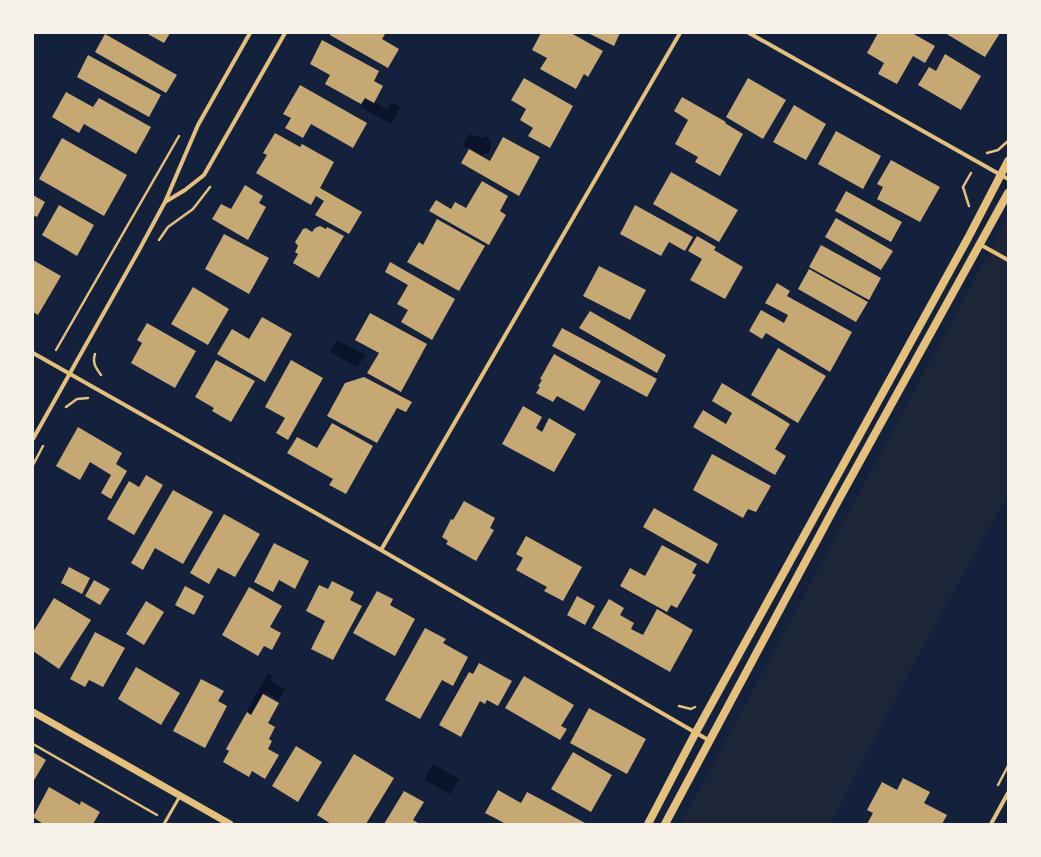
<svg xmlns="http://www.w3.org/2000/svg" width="1041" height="857" font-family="Barlow,sans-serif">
<rect width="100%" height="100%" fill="#14213d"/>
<path fill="#1d2539" d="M1008,217V494L921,650L830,824H681Z"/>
<path fill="#0b132b" d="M366,97L388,110L392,103L400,107L391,124L361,107Z
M469,134L481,138L488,136L491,146L488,153L481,155L462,145Z
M337,340L365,355L358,367L330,352Z
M268,673L273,676L270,681L285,689L279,700L264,692L251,716L246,713Z
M433,764L459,779L450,794L424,780Z"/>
<path fill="#c6a872" d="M146,33H170L164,43Z
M331,33H383L385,34L382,39L399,49L388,68L330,35Z
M541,33H571L603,51L588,77L584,74L576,89L540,69L547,58L532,50Z
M588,33H620L614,46Z
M878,33H912L935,46L925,63L913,56L897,84L878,74L884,63L867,53Z
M945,33H1000L985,57Z
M105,34L177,75L166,93L95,52Z
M322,40L379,71L374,81L383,86L374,103L365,98L361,104L325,84L330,75L310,64Z
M945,54L981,76L961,110L918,85L929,67L936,71Z
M88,55L161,95L149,117L77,77Z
M524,78L573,106L550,148L528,136L533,128L520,120L526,109L511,100Z
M748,78L786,100L763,139L726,117Z
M300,85L367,123L353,148L311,124L303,138L285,128L291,118L283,114Z
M66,92L93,107L99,98L151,127L136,154L84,124L79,133L52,117Z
M682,97L726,122L725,123L743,134L720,176L695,162L698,157L675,144L688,120L674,111Z
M794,105L826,124L806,160L773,142Z
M836,131L881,156L863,189L818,164Z
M275,133L300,147L302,144L334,162L320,188L362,212L349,234L315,215L324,201L316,196L311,205L256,173L267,155L263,153Z
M503,137L540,157L519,196L461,163L469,149L490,161Z
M62,138L127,175L104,216L39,179Z
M891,160L940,187L920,222L877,199L883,187L877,184Z
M671,172L738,210L719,242L653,204Z
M482,181L508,196L500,211L506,215L489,245L429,211L436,200L451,209L455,202L466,208Z
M245,185L263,196L259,203L266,207L248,240L212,219L221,204L231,209Z
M846,191L902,222L891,242L835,211Z
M33,195L45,202L37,217L33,215Z
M59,205L94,225L77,256L42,235Z
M635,205L693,237L685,251L669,242L661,256L620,234Z
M836,218L893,251L881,270L825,237Z
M437,219L485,246L459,291L407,262L419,242L423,245Z
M320,226L326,229L327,227L344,236L319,278L293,263L298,254L295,252L298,246L295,242L303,229L306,228L312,232L315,228Z
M224,234L269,258L249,294L205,269Z
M697,236L716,247L714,250L743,267L725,299L690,280L702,259L688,251Z
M821,245L881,278L869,300L809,267Z
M33,260L61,276L38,315L33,312Z
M390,262L455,299L432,340L401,322L408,310L397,304L408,285L385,272Z
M599,266L646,290L630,320L583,296Z
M809,269L868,302L856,322L798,289Z
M777,283L790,291L787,296L852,332L830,372L766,333L762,339L749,331L761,310L784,323L788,315L765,303Z
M193,287L229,309L208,345L171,324Z
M590,311L666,355L657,373L579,328Z
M370,313L427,344L401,392L367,373L379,353L355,340Z
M262,317L292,334L265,382L217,354L232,329L249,339Z
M147,323L196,351L175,388L131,363L142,343L137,340Z
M562,328L657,379L647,397L552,346Z
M778,348L826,376L798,423L751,395Z
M554,354L601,381L584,411L557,396L553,402L536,393L540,387L538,386L542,380L540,379Z
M216,360L255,381L231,422L212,411L214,408L195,397Z
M291,360L323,378L288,440L276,433L285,418L265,407Z
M364,377L412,402L406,412L397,408L377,443L327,416L345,383Z
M722,383L790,424L775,449L786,456L775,475L693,427L703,410L726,424L732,413L712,401Z
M523,406L542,417L536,428L542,432L549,418L576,434L554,472L502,444Z
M332,423L373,446L346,494L329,485L333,479L287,453L297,437L317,448Z
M78,427L122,453L116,464L127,471L111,499L101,493L111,475L90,462L80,480L56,466Z
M712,454L771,486L756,512L748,509L743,518L693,490Z
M146,475L163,485L134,535L107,519L129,481L139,487Z
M173,490L213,512L183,564L155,548L143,570L131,563Z
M464,501L495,518L490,528L494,530L476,561L446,544L448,541L442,537L451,519L453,520Z
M654,508L718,544L708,564L643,527Z
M224,514L260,534L235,577L218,568L209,584L190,573Z
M526,536L582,567L563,601L544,591L547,587L516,570L523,558L516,554Z
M274,543L309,561L295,589L279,580L273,592L254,582Z
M662,545L697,564L692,573L696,575L677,608L671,605L667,612L620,586L630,568L645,576Z
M69,567L90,578L82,594L61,583Z
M94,580L110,589L100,605L85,596Z
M332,581L354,592L350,600L362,606L333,660L311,649L325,621L306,611L319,585L328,589Z
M185,586L204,596L194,615L175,605Z
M249,587L282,606L270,627L281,633L272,650L264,646L258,656L222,635Z
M377,591L393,599L390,605L415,619L395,656L353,633Z
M577,596L595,606L585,625L567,615Z
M54,598L91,620L59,669L33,651V632Z
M609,599L624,608L620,615L634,623L631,629L643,635L657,609L693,630L670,672L592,628Z
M146,601L164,612L144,645L126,634Z
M425,628L446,639L443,643L468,657L453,686L442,680L420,719L385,700Z
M95,632L125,648L103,687L89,680L85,687L70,679Z
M479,663L512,681L498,706L487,700L485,704L480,701L461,737L439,725L469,672L473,674Z
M136,667L180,693L161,725L118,699Z
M524,676L574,705L561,726L567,729L560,740L505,708Z
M201,679L224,691L218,701L227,706L205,748L173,731Z
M263,694L279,703L268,723L275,727L269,739L272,741L268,749L279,755L265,779L252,771L249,777L223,762L229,751L226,749L247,712L251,715Z
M589,708L646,739L627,774L570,743Z
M296,746L322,762L298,802L272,786Z
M33,752L46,760L33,782Z
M573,752L612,775L591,812L551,789Z
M354,754L394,778L366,824H331L317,815Z
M903,778L930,792L924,803L947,815L942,824H867L873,813L867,810L882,782L897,790Z
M49,787L80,805L81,801L100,812L93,824H43L33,817Z
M498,790L521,803L527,792L587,824H506L485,813Z
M404,791L424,802L413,820L420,824H384Z"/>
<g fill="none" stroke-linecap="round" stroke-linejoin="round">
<path stroke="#e5c07b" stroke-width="2.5" d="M987,153L998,150L1008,141
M969,206L963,187L971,173
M159,240L168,227L193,209L210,187
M56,350L179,136
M95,354C92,363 96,368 101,375
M66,407L77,399L88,398
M33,465L43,446
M679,706L691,709L695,707
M33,744L157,815
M998,785L1008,766"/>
<path stroke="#e5c07b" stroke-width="3" d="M164,824L180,796"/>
<path stroke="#e5c07b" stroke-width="4" d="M749,33L1008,179
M165,202L185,190L204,175L285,33
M981,245L1008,260
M33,353L381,550L710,741
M33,439L138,252L165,202L198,125L250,33
M381,550L680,33
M991,824L1008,793"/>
<path stroke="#e5c07b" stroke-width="7" d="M33,712L230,824"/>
<path stroke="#e5c07b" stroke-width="8" d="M648,824L696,732L968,238L1008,161
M665,824L839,499L1008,193"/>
</g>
<rect width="1041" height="857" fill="none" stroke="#f6f1e7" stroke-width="68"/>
</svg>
